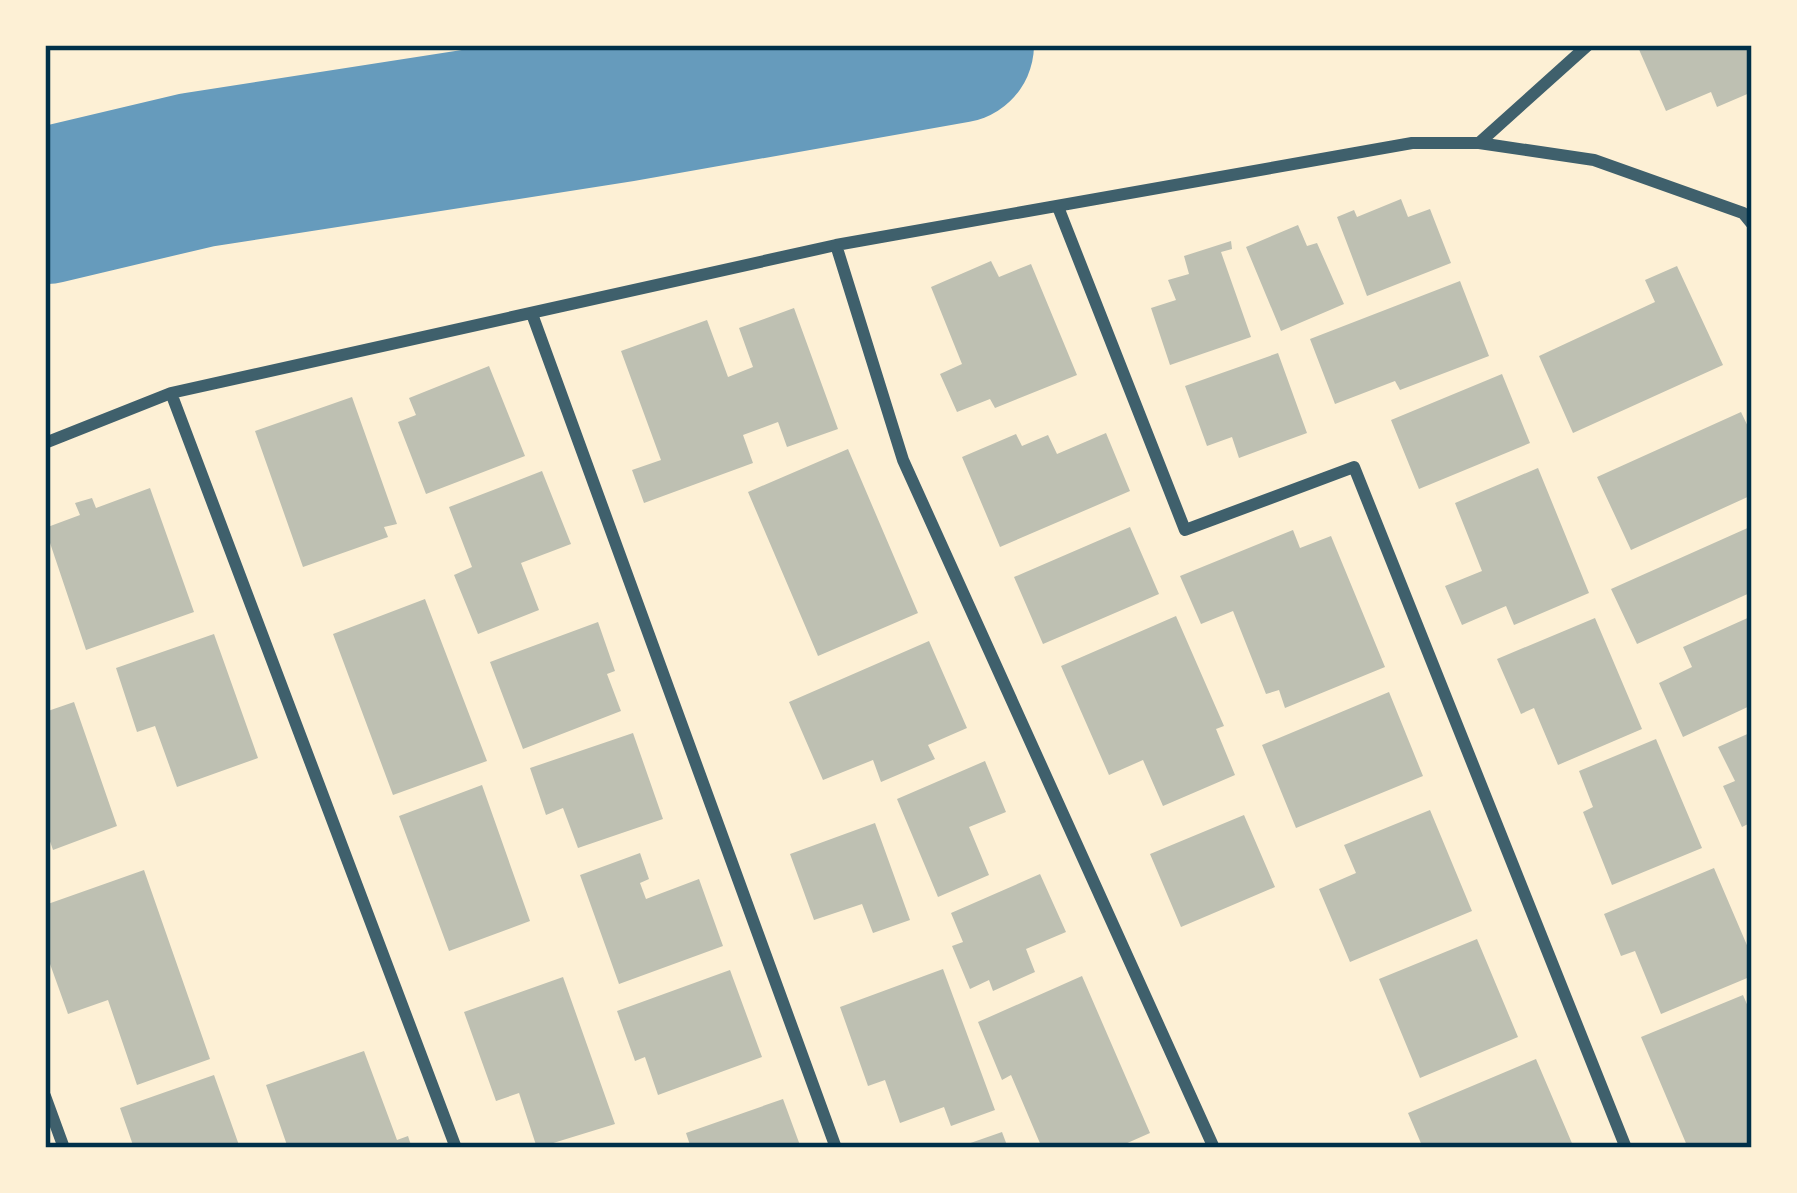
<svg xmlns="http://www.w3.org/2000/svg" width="1797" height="1193" font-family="Raleway,sans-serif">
<rect width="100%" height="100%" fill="#fdf0d5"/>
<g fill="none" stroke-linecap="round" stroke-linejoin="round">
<path stroke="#669bbc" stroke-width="156" d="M45,206L197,170L622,104L956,45"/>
</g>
<path fill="#bec0b2" d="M1637,45H1752V92L1717,107L1711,92L1666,111Z
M1401,199L1408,217L1430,209L1451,263L1367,296L1337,217L1354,210L1357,217Z
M1298,225L1307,246L1317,243L1344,304L1281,331L1246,247Z
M1231,241L1232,249L1221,252L1251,337L1170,365L1151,308L1176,300L1168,280L1189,274L1184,256Z
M991,261L999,277L1031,264L1077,375L995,408L990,399L957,412L940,374L962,364L931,287Z
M1677,266L1723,365L1573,433L1539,356L1655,302L1645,280Z
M1460,281L1489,356L1400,390L1395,381L1335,404L1310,339Z
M794,308L838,429L787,447L778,422L743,435L753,463L644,503L632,470L661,460L621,351L707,320L728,377L753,367L739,328Z
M1278,353L1307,433L1239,458L1232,437L1207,446L1185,386Z
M489,366L525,456L426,494L398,422L416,415L409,398Z
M1502,374L1530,443L1419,489L1391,420Z
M352,397L397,524L384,527L388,537L303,567L255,431Z
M1741,412L1752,435V495L1631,550L1597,477Z
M1106,433L1130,491L1000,547L962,457L1016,434L1022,446L1048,435L1057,454Z
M848,449L918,613L818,656L748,492Z
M1538,468L1589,593L1514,625L1506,606L1462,625L1445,586L1482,571L1455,503Z
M542,471L571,544L521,563L539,610L478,634L454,575L472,567L449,507Z
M150,488L194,612L86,650L45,528L80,515L75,503L92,498L96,508Z
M1752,526V592L1637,644L1611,589Z
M1130,527L1159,594L1043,644L1014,577Z
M1293,530L1300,548L1331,536L1385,667L1285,708L1279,690L1266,694L1233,611L1201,624L1180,576Z
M425,599L487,761L393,795L333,634Z
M1176,616L1224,726L1216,729L1235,775L1163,806L1143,760L1109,775L1061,666Z
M1752,616V705L1683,737L1659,683L1692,667L1683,647Z
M1595,618L1642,729L1558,765L1534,708L1521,714L1497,659Z
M598,622L615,671L607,674L621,711L523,749L490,662Z
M214,634L258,758L177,787L155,726L137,732L116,668Z
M929,641L967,728L928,745L935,759L881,782L873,760L823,780L789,702Z
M1389,692L1423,776L1296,828L1262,745Z
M74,702L117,826L53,850L45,827V712Z
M1752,732V822L1742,827L1723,786L1735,781L1718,747Z
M633,733L663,819L578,848L563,808L546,815L530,768Z
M1656,739L1702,848L1612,885L1583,812L1593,807L1579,771Z
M985,761L1006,812L969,827L989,875L938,897L897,799Z
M482,785L530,921L449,951L399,816Z
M1430,810L1472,911L1350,962L1319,889L1356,873L1344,845Z
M1244,815L1275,887L1181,927L1150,854Z
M875,823L910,920L873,933L862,904L814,920L790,854Z
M640,853L649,879L640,883L646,899L699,879L723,946L619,984L580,875Z
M1714,868L1752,957V976L1661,1014L1635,951L1621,956L1604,914Z
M144,870L210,1059L137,1085L108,1000L68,1014L45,950V905Z
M1040,874L1066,932L1026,949L1035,972L993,991L989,980L970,989L952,946L963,942L951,913Z
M1477,939L1518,1037L1420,1078L1379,979Z
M943,969L995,1110L951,1126L944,1107L900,1123L885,1080L868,1086L840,1007Z
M730,970L762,1057L658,1095L645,1057L635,1061L617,1011Z
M1082,976L1150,1133L1116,1148H1042L1011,1075L1002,1080L978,1022Z
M563,977L615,1124L537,1148L519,1093L496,1101L464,1012Z
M1743,995L1752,1016V1148H1688L1641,1037Z
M364,1051L397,1140L408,1136L412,1148H288L266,1085Z
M1536,1059L1574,1148H1423L1408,1113Z
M214,1075L240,1148H134L120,1108Z
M783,1099L801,1148H691L686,1133Z
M1002,1132L1008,1148H959V1147Z"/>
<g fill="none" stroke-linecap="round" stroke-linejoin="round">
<path stroke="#3f606c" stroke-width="12" d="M1479,143L1588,45
M1058,207L1185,530L1354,467L1626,1148
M836,245L903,460L1214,1148
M532,314L836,1148
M171,393L456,1148
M45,443L171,393L836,245L1412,143H1479L1594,160L1743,213L1752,224
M45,1096L64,1148"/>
</g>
<rect width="1797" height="1193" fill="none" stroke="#fdf0d5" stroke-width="96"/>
<rect x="48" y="48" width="1701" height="1097" fill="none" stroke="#003049" stroke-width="4.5"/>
</svg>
